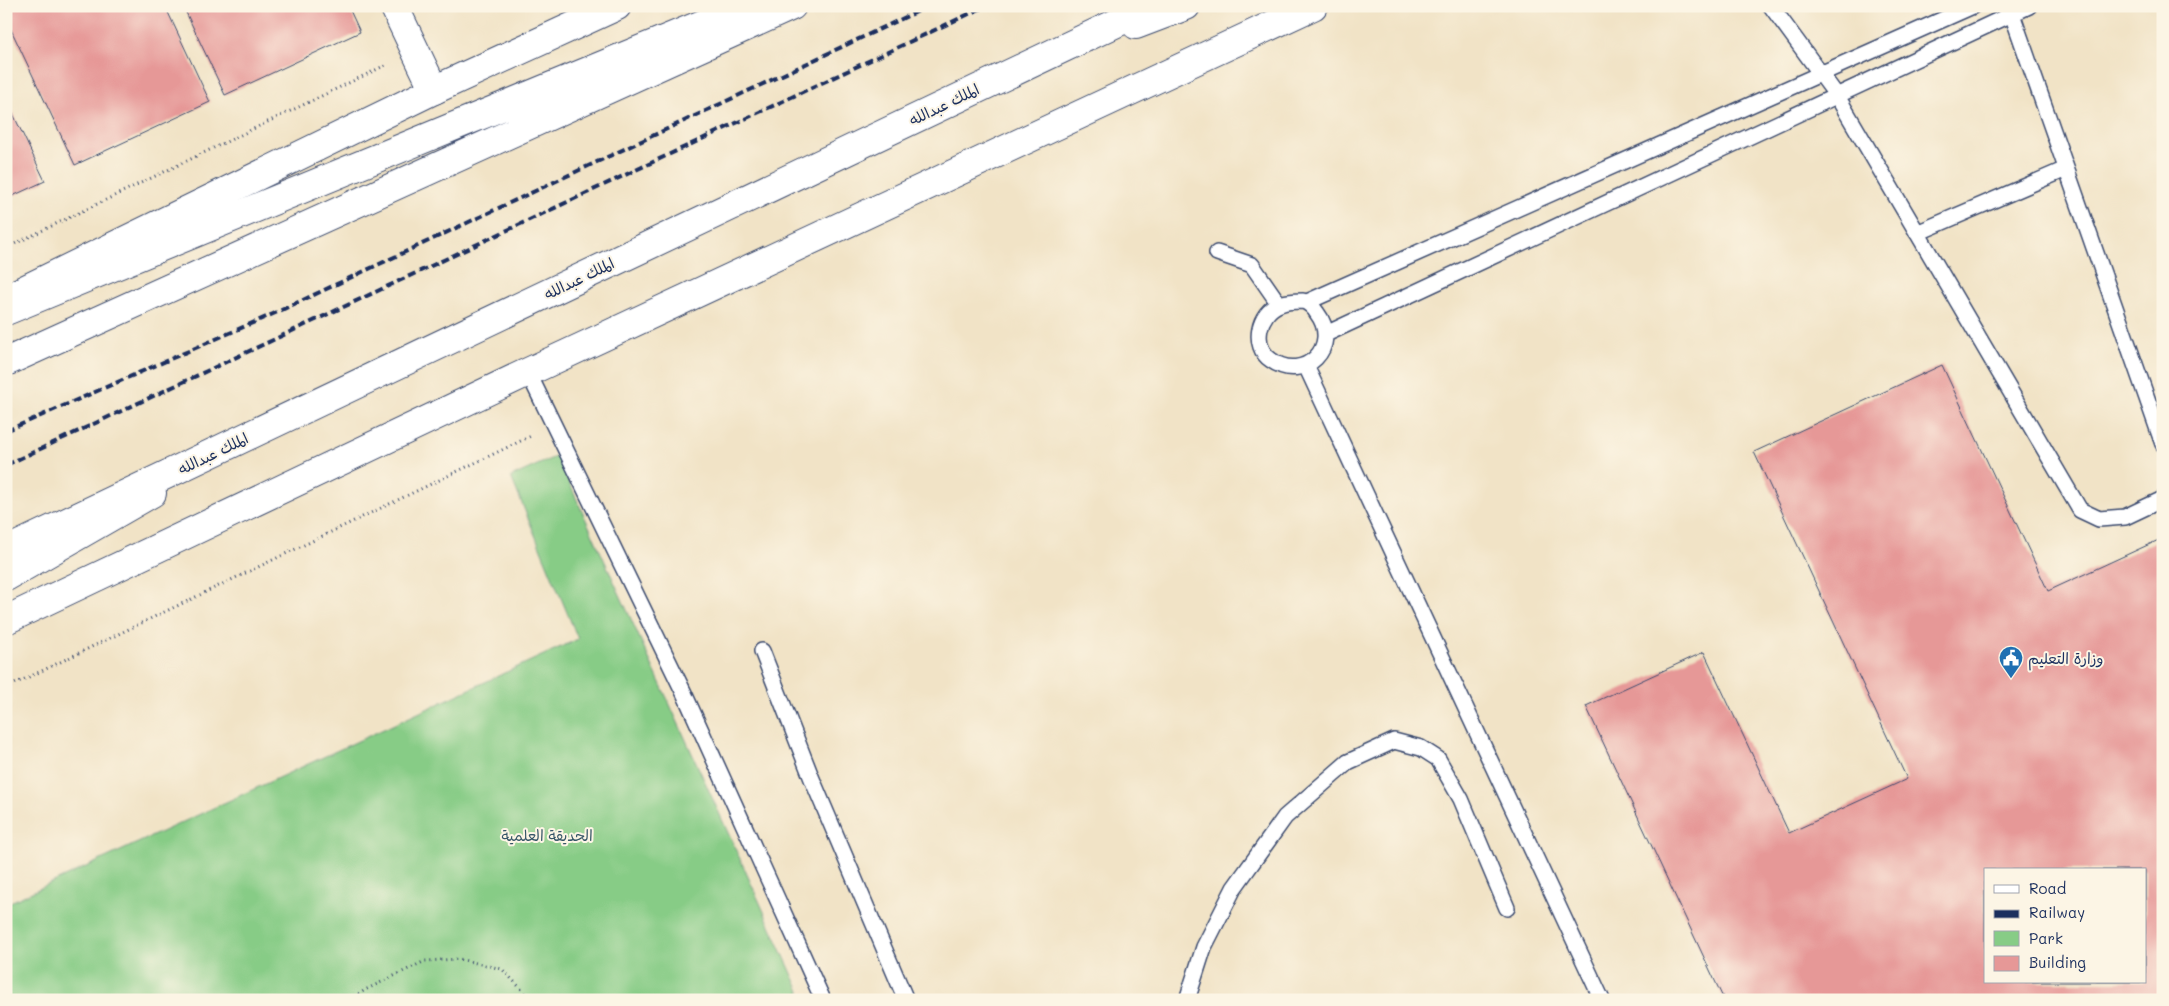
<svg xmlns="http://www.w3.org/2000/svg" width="2169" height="1006" font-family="Mali,'Playpen Sans Arabic',sans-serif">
<rect width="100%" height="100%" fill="#fcf5e5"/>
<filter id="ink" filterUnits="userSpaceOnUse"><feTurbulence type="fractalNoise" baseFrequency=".02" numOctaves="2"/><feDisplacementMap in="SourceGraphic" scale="10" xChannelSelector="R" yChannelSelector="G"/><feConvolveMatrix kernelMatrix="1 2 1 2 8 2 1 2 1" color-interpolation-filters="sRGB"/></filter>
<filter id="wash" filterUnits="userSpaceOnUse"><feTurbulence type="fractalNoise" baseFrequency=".0096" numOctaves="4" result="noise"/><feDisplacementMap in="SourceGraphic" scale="20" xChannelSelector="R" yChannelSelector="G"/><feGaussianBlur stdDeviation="1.12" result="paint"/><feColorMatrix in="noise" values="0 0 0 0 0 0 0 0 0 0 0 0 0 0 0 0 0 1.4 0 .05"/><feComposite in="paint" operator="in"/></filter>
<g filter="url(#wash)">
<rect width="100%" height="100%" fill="#f1e3c6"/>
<path fill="#87cc86" stroke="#517e72" d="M557,456L804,1000H6V904L578,639L511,477Z"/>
<g id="blocks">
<path fill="#e69897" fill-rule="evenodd" d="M6,6H165L210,102L75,165L6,19Z
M183,6H348L360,32L225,95Z
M6,99L45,181L6,199Z
M1942,365L2048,591L2163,538V1000H1724L1586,706L1704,652L1789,833L1907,779L1754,452ZM1985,870H2145V982H1985Z"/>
</g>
</g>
<g filter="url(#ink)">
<use href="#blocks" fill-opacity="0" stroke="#3b4a6e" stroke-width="1"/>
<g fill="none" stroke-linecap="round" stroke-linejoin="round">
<defs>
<path id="lane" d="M1771,6L1837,96L2080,510L2099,519L2125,517L2163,499
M2011,6L2012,14L2163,444
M1917,233L2066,169
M1217,253L1252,265L1279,304
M1303,301C1309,303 1314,308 1317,313C1342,346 1304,384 1271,360C1251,346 1258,312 1280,304C1287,301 1295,301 1303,301Z
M1307,302L1973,6
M1326,334L2029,6
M1306,366L1602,1000
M528,372L684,693L823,1000
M762,651L812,779L906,1000
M1187,1000L1204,947L1234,888L1285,817L1348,762L1394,741L1421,748L1438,759L1461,799L1507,908"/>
<path id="street" d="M394,6L434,90"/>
<path id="secondary" d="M7,298L434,90L617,6
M6,577L152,493
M6,620L528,372L1313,6"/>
<path id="highway" d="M1136,25L1186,6
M6,311L746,6
M6,362L792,6
M6,551L1152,6"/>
</defs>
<use href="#lane" stroke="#3b4a6e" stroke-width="18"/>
<use href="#street" stroke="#3b4a6e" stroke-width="30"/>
<use href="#secondary" stroke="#3b4a6e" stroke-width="30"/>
<use href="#highway" stroke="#3b4a6e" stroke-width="30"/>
<path stroke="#3b4a6e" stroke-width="3" stroke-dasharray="1 4" stroke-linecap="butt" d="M6,248L388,64
M6,688L531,436
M350,1000L365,990L425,961L459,959L502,969L532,1000"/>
<use href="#lane" stroke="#fff" stroke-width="15"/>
<use href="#street" stroke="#fff" stroke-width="28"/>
<use href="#secondary" stroke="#fff" stroke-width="28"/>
<use href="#highway" stroke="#fff" stroke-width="28"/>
<path stroke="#1b2f5e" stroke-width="4" stroke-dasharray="8 4" stroke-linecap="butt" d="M6,431L273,314L929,6
M6,465L986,6"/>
</g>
</g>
<defs>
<symbol id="civic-pin" viewBox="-11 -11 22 30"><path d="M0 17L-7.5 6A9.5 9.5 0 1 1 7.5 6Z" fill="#1f6fb2" stroke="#fcf5e5"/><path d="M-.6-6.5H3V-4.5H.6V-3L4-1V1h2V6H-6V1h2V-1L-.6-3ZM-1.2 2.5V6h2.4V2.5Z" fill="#fff"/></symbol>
</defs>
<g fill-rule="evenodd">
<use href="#civic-pin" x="1997" y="644" width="28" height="38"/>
</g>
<g text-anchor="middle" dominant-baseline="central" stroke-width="4" stroke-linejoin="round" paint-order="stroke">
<g font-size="15" fill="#1b2f5e" stroke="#fcf5e5">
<text transform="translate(944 104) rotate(-26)">الملك عبدالله</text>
<text transform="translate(579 278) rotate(-26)">الملك عبدالله</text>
<text transform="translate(213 453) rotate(-26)">الملك عبدالله</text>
</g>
<g font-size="15" fill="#1b2f5e" stroke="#fcf5e5" text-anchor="start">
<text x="2028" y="658">وزارة التعليم</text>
</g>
<g font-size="15" fill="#365668" stroke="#fcf5e5">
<text x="547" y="835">الحديقة العلمية</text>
</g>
</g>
<rect width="2169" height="1006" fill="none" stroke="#fcf5e5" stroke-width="25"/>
<rect x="1984" y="868" width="162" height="115" fill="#fcf5e5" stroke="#a2a6af"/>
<rect x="1994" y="885" width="25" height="8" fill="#ffffff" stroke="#a2a6af"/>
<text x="2029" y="894" font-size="15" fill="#1b2f5e">Road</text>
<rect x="1994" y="910" width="25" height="8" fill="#1b2f5e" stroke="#a2a6af"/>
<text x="2029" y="918" font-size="15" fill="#1b2f5e">Railway</text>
<rect x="1994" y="931" width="25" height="15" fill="#87cc86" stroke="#a2a6af"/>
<text x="2029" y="944" font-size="15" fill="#1b2f5e">Park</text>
<rect x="1994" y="956" width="25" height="15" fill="#e69897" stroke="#a2a6af"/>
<text x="2029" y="968" font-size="15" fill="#1b2f5e">Building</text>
</svg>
